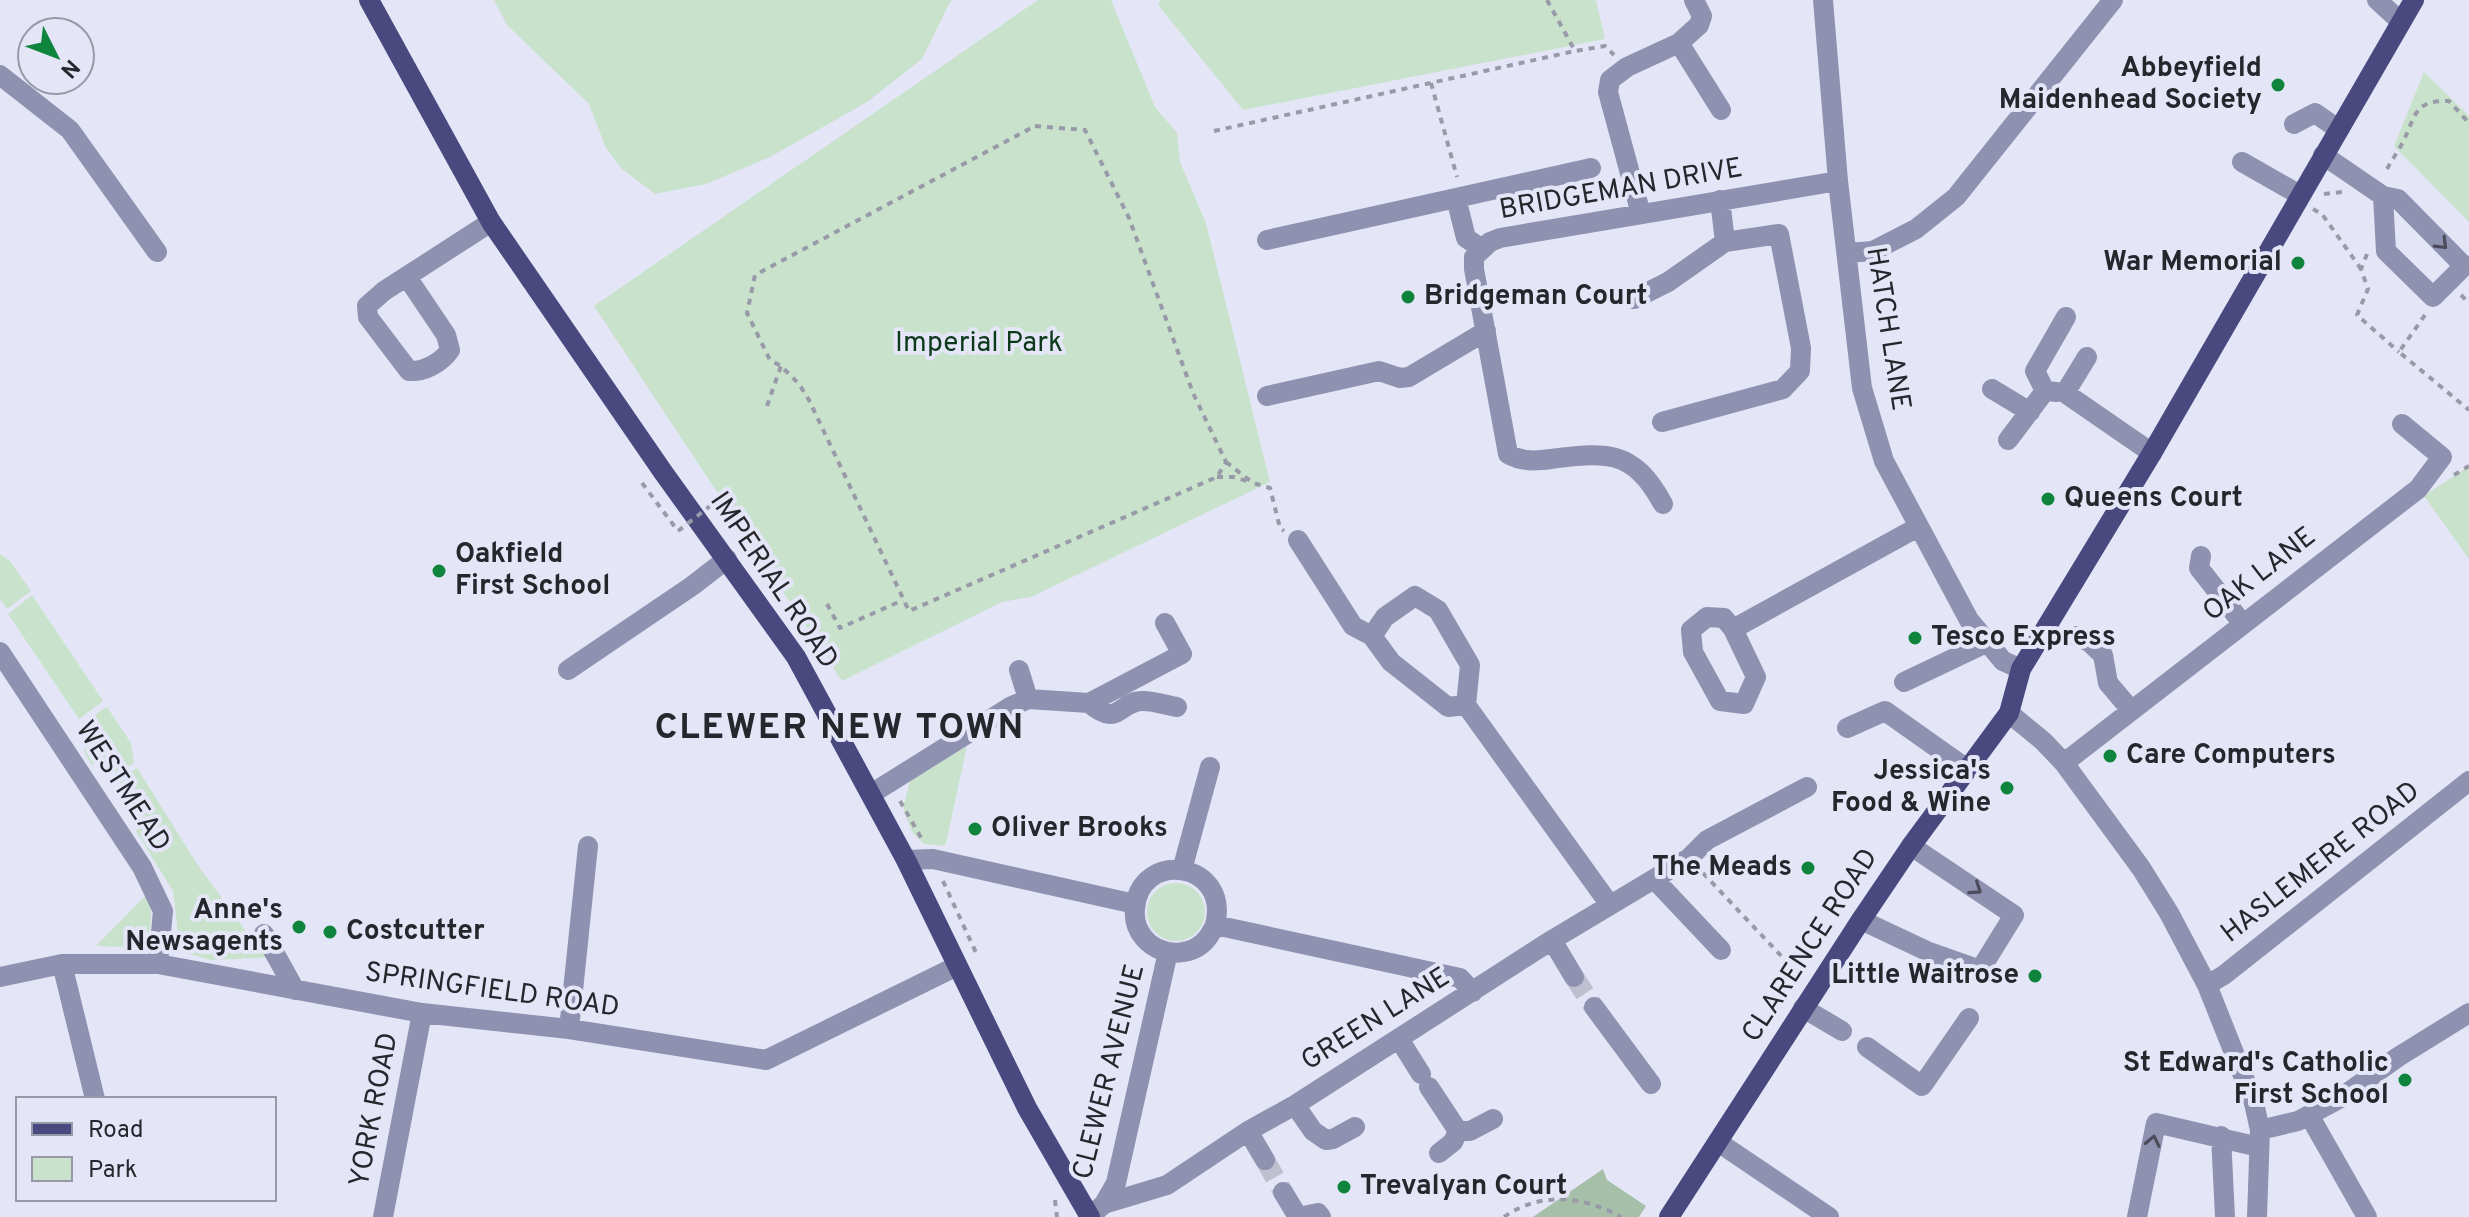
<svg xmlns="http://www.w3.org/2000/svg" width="2469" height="1217" font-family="Overpass,sans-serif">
<rect width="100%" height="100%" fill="#e4e6f7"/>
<path fill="#c8e2cc" d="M494,0H954L950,2L922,59L867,102L772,156L706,184L655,194L621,168L606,148L589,104L507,25Z
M1038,0H1111L1155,107L1177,133L1180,162L1206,223L1270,482L1031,597L1002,602L842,681L594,306Z
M1161,0H1596L1605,39L1243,110L1158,5Z
M2424,72L2469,116V222L2394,146Z
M2469,466V559L2424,496Z
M0,554L10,561L31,591L7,609L0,599Z
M32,595L103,701L79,719L8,614Z
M107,707L131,743L134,763L116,774L104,758L92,765L84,752L87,743L91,739L82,723Z
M967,746L946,843L944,846L924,844L912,832L903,808L910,781Z
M137,768L197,864L255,944L275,957L211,960L189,954L179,943L173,891L136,831L145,820L118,780Z
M1147 912a29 29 0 1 1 58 0a29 29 0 1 1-58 0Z
M146,895C151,904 151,910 151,920C150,954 122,946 96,946Z"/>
<path fill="#a5bfa9" d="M1603,1169L1607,1180L1646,1206L1639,1217H1533Z"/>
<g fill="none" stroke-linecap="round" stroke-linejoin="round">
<path stroke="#bec0cf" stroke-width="20" stroke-dasharray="20 10" stroke-linecap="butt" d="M1574,977L1594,1007
M1265,1160L1283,1192"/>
<path stroke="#999aa7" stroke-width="4" stroke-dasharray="6 6" stroke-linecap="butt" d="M1547,0L1575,51L1605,46L1614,55
M1431,83L1457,177
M1035,126L1085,130L1129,218L1193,393L1226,462L1217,477L909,611L809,400L799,384L781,366L770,360L747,313L755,275Z
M1214,131L1575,51
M2387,169C2392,160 2398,151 2403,142C2416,115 2414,100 2449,101L2469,123
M2324,194L2342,192
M2313,209L2322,214L2361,269
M2367,254L2361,269L2368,289L2357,315L2399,352
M2461,295L2469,303
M2425,315L2399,352L2469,410
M767,406L781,366
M1226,462L1253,483L1270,488L1280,528L1284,531
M2454,475L2469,466
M1217,477H1234L1247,481
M642,483L678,531
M714,503L719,512
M827,604L840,628L903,600
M900,801L923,841
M1703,873L1801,977
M943,881L978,957
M1055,1200L1057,1217
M1504,1217C1541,1191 1584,1196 1621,1217"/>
<path stroke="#8f91b0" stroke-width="20" d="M1823,0L1838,181L1862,388L1884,461L1969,620L2003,661L2021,669
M2377,0L2401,22
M1679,43L1721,110
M0,75L70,130L157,252
M2294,124L2315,113L2338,129
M2323,155L2383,196L2398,199L2464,266L2433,297L2386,251L2383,196
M2242,162L2300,195
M1456,198L1466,238L1481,248
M1641,214L1608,92L1610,80L1627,67L1679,43L1699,25L1702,16L1694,0
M1267,240L1591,168
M1847,253L1873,251L1916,229L1956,197L2113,0
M407,277L446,335L450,350C441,363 424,372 409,371L368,317L367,306L384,291L491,222
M1634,299L1668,282L1725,242
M1992,389L2030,412
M2045,391L2035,371L2066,317
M2065,393L2152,453
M2065,393L2087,357
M1267,396L1379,371L1400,378L1409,377L1486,331
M1662,422L1783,389L1800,371L1801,348L1779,234L1725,242L1720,200
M2008,440L2045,391L2057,392
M1663,504C1633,449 1607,452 1551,459C1536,461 1522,462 1508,454L1474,269V257L1490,242L1500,238L1838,181
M1298,540L1353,626L1372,636
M2201,556L2199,568L2243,624
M1733,629L1724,618L1707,617L1691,630L1693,652L1720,701L1744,704L1756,677L1733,629L1918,527
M2077,636L2089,642L2103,655L2108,683L2131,710
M0,652L142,867L163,911L158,964
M568,670L692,586L727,559
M1019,670L1028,699
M1904,682L1986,643
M1089,703C1119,729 1118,701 1143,701C1154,701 1166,705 1177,707
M1466,705L1470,665L1438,610L1415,596L1385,617L1372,636L1391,662L1448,707L1466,705L1610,905
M2009,713L2043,741L2064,763L2141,868L2169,913L2207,985L2254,1103L2260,1130L2257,1217
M1847,728L1885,711L1967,769
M2064,763L2418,489L2442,457L2402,424
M871,794L1010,707L1028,699L1089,703L1182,654L1165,623
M906,860L933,859L1135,904
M1182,870L1210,767
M1654,879L1721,950
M1861,920L1929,952L1980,970L2014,915L1911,846
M1215,925C1231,861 1139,849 1135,909C1134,919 1137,930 1144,938C1153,949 1169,955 1183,952C1199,950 1209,939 1215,925L1460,978L1473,992
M264,934L295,990
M1552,940L1574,977
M62,964L95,1099
M0,977L62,964H158L422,1013L569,1029L766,1060L957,966
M2207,985L2224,975L2469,781
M1594,1007L1651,1084
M1803,1008L1842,1031
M569,1029L588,846
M1399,1039L1421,1074
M1867,1047L1922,1086L1969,1018
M1429,1087L1458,1131
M1295,1105L1313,1131L1326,1140L1333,1139L1355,1127
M2309,1115L2367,1217
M2260,1130L2298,1121L2339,1099L2398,1057L2469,1013
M1248,1131L1265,1160
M1458,1131H1470L1493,1119
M2221,1136L2225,1217
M1718,1142L1829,1217
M1439,1153L1453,1142L1458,1131
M1283,1192L1298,1217
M1104,1204L1116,1183L1168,952
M383,1217L422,1013
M1089,1217L1104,1204L1167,1185L1248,1131L1295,1105L1552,940L1689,858L1707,840L1807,787
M1298,1217L1318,1213L1321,1217
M2137,1217L2156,1123L2259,1147"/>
<path stroke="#4a497f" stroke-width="20" d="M369,0L491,222L663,472L796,657L906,860L1027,1108L1090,1217
M1669,1217L1861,920L1911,846L2009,713L2021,669L2152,453L2414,0"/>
<path stroke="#999aa7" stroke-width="4" stroke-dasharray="6 6" stroke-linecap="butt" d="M678,531L714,503"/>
</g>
<defs><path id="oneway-chevron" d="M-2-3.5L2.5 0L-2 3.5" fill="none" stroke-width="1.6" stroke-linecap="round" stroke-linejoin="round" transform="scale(2)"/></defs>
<g stroke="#4b4b5b">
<use href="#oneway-chevron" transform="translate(2442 244) rotate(45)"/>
<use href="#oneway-chevron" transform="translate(1976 889) rotate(34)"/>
<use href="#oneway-chevron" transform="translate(2153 1141) rotate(-78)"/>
</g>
<g fill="#0f843d" stroke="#e4e6f7" stroke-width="3">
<circle cx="2278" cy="85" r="8"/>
<circle cx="2298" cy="263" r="8"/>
<circle cx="1408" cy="297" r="8"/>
<circle cx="2048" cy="499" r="8"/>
<circle cx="439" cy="571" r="8"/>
<circle cx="1915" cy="638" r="8"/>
<circle cx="2110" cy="756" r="8"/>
<circle cx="2007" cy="788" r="8"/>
<circle cx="975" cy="829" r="8"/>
<circle cx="1808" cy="868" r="8"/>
<circle cx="299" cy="927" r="8"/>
<circle cx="330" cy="932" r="8"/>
<circle cx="2035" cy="976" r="8"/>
<circle cx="2405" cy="1080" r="8"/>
<circle cx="1344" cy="1187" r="8"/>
</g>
<g text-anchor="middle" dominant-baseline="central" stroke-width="8" stroke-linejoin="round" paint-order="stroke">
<g font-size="28" font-weight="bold" fill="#26262d" stroke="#e4e6f7" text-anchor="start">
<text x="2262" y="69" text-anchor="end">Abbeyfield<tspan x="2262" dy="32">Maidenhead Society</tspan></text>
<text x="2282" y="263" text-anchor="end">War Memorial</text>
<text x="1424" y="297">Bridgeman Court</text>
<text x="2064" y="499">Queens Court</text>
<text x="455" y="555">Oakfield<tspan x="455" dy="32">First School</tspan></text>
<text x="1931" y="638">Tesco Express</text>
<text x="2126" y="756">Care Computers</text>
<text x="1991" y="772" text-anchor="end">Jessica's<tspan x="1991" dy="32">Food &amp; Wine</tspan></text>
<text x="991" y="829">Oliver Brooks</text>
<text x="1792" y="868" text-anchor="end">The Meads</text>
<text x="283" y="911" text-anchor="end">Anne's<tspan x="283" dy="32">Newsagents</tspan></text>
<text x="346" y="932">Costcutter</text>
<text x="2019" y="976" text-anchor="end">Little Waitrose</text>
<text x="2389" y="1064" text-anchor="end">St Edward's Catholic<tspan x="2389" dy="32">First School</tspan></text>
<text x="1360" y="1187">Trevalyan Court</text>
</g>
<g font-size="28" fill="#26262d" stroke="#e4e6f7">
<text transform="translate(1621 190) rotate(-10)">BRIDGEMAN DRIVE</text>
<text transform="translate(1887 329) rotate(81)">HATCH LANE</text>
<text transform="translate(2260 575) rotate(-38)">OAK LANE</text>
<text transform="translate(773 581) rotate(56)">IMPERIAL ROAD</text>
<text transform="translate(122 787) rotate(57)">WESTMEAD</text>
<text transform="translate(2321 863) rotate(-38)">HASLEMERE ROAD</text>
<text transform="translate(1811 946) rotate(-57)">CLARENCE ROAD</text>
<text transform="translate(492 991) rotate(8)">SPRINGFIELD ROAD</text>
<text transform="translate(1376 1020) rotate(-32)">GREEN LANE</text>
<text transform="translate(1110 1072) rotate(-76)">CLEWER AVENUE</text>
<text transform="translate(375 1110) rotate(-79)">YORK ROAD</text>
</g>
<g font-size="28" fill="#0c391a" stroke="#e4e6f7">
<text x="979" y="344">Imperial Park</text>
</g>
<g font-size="36" font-weight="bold" letter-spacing="2" fill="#26262d" stroke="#e4e6f7">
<text x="840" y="729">CLEWER NEW TOWN</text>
</g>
</g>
<rect x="16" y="1097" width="260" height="104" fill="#e4e6f7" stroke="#9899a6" stroke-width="2"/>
<rect x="32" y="1123" width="40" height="12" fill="#4a497f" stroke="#9899a6" stroke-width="2"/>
<text x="88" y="1137" font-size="24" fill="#26262d">Road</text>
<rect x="32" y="1157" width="40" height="24" fill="#c8e2cc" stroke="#9899a6" stroke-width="2"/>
<text x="88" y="1177" font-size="24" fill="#26262d">Park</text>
<g transform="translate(56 56) rotate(132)"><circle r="38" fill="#e4e6f7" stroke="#9899a6" stroke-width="2"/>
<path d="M0-6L14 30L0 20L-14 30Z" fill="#0f843d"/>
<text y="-12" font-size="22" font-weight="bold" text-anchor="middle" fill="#26262d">N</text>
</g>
</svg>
